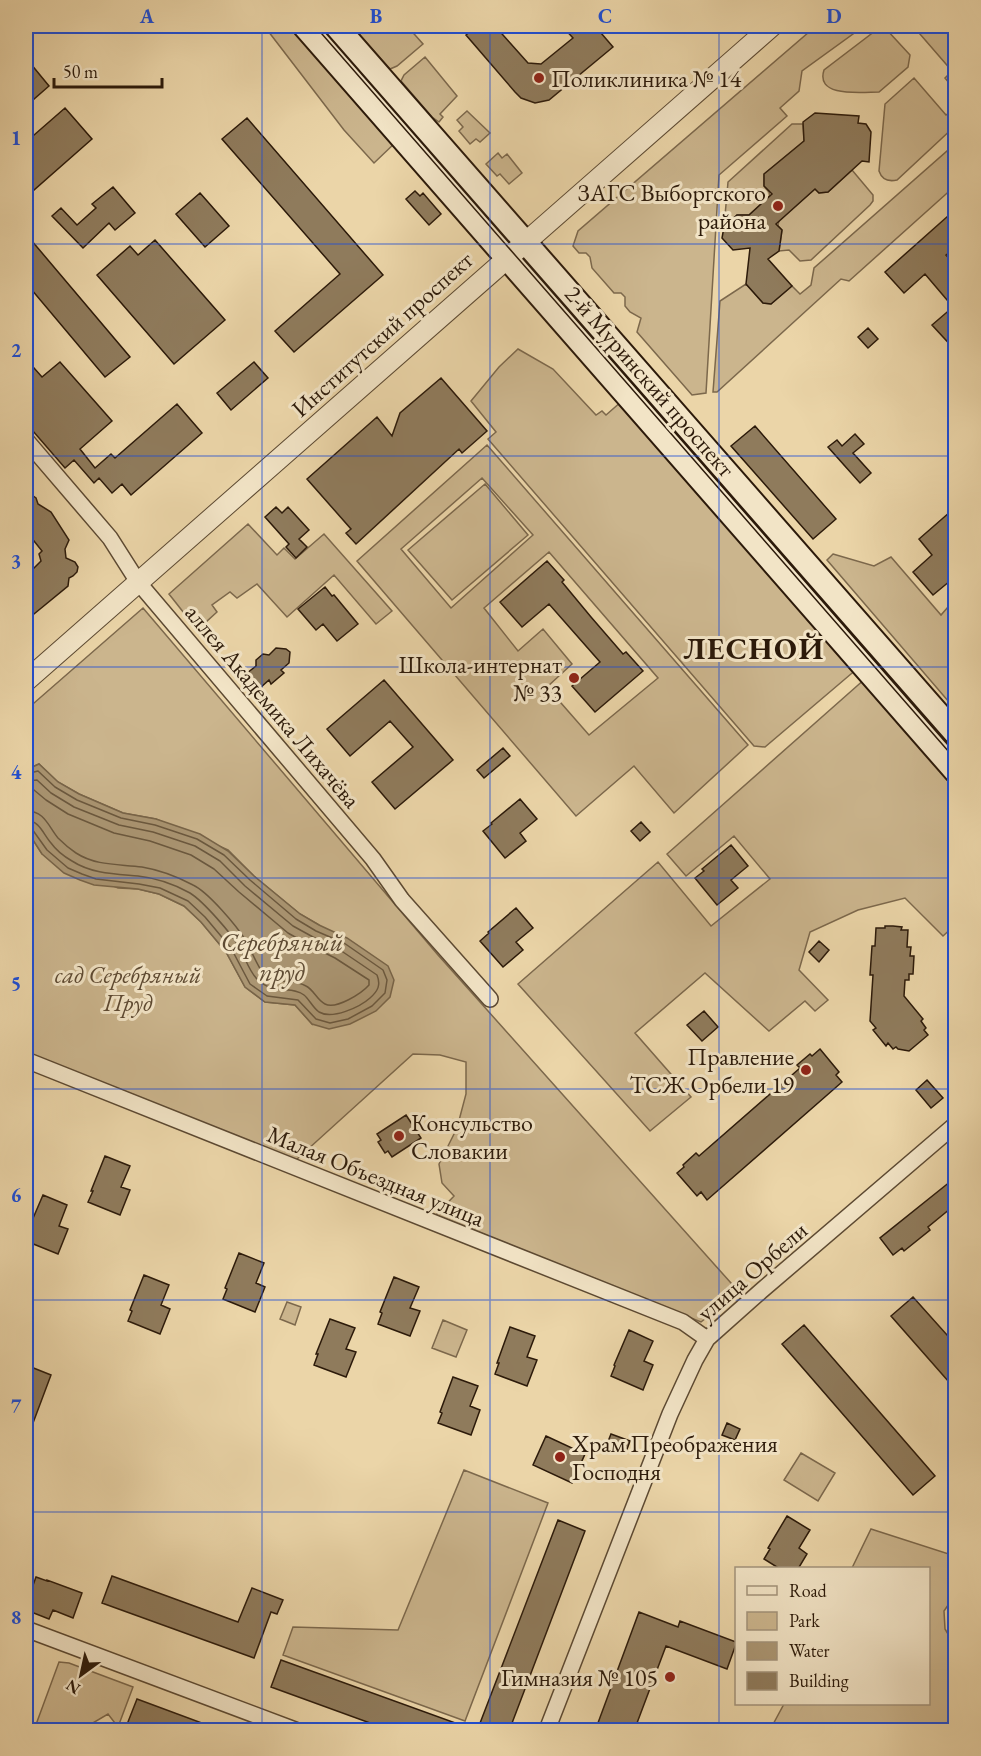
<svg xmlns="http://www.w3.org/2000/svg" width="981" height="1756" font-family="'EB Garamond',serif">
<rect width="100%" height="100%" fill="#ebd5a8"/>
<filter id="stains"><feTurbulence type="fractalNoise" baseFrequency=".00333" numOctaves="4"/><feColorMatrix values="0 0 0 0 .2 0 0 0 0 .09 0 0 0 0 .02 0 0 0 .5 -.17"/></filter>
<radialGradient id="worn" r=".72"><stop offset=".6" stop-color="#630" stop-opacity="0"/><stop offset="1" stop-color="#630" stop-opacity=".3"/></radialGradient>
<path fill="#cbb58d" stroke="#7c684c" stroke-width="1.5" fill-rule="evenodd" d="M266,26H294L396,142L374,163L344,130L265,27Z
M352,26H407L423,44L397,66L390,69Z
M816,26H864L802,71L799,91L780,108L787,116L719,175L706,393L692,395L637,332L641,318L630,312L625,306V297L621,293H614L592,268L590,257L586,253H579L573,246L578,231Z
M913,26H954L955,28V90L945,78L952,71Z
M879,28L886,29L910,55L908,67L879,92C862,92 815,98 824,70Z
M425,57L457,96L440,114L443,117L439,122L432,117L401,81L404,75Z
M914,78L946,115L955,108V126L897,180C888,182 882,180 879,171L885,104Z
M467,111L490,133L480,142L476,139L470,144L459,131L463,127L457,120Z
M792,124H803L804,141L764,174V186L769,192L770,196L749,215H737L724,227L728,182Z
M955,144V186L849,281L841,279L717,392H713L720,301L746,284L763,303L771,304L792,286L800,294L811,285L814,268Z
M498,153L502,158L507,154L522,173L509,184L500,174L497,176L486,164Z
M852,170L873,195V201L870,205L811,260L800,261L789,250L779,251L782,230L778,226L779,220L815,189L819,193L828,192Z
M518,349L553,369L596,415L602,411L606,415L622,401L858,668L765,747L754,746L488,439L496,432L471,401L499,367Z
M487,445L748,745L674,813L634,766L576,816L357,561ZM482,478L533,535L451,608L401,549ZM549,552L658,678L589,735L547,687L572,664L543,629L518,651L484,608Z
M485,484L528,535L452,600L408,550Z
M248,524L277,555L284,548L295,559L324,534L392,611L376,624L334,575L287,617L257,584L237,598L230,592L212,605L217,612L207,621L195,627L169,594Z
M833,554L874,566L891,557L941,615L955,599V709L827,560Z
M143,608L438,955L739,1292L701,1322L436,1215L454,1196L442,1183L439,1164L457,1128L466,1094V1062L440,1055L413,1054L296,1160L26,1053V829L42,854L118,888L138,889L159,894L184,906L201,922L226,952L245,987L265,1002L295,1005L312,1024L319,925L300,914L254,876L228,850L156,819L123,813L79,794L58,782L39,764L26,770V710Z
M866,678L955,781V925L943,936L905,898L858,910L810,932L799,970L828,1000L815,1011L805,1001L769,1031L705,973L635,1033L691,1097L650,1131L518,984L658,862L711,926L770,879L734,836L686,876L667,854Z
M287,1302L301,1307L295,1325L280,1319Z
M443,1320L467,1330L456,1357L432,1348Z
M801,1453L835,1473L818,1501L784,1480Z
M464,1470L548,1503L465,1721L283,1655L293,1627L398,1630Z
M871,1529L955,1556V1595L944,1611L945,1629L955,1646V1730H770L784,1704H928V1568H852Z
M59,1662L69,1663L133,1687L118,1727L108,1714L81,1730H34Z"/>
<path fill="#aa9572" stroke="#786448" stroke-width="1.5" d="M39,764L58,782L79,794L123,813L156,819L200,834L228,851L254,876L300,914L319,925L347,938L388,966L394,980L390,997L376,1011L350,1024L329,1029L312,1024L295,1005L265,1002L245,987L226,952L201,922L184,906L159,894L138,889L94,885L80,880L64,873L42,854L26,829V770Z"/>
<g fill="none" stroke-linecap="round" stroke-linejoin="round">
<path stroke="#6b583e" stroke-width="1.5" d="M26,774L38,771L55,787L77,800L121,818L155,825L197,839L224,855L250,880L296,919L316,931L344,943L383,970L387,980L385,993L372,1006L348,1019L330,1023L316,1019L298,1000L267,996L250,984L231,948L205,917L188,901L160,888L139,884L96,879L82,874L68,868L47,850L32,829L26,827
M26,781L37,780L51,793L74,807L119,825L153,832L195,846L220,861L245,886L293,926L313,937L340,950L377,975C381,985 378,991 370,998C360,1007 332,1020 319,1012C313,1008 309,999 304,995C291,985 274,996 257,979C249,971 245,957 239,947C232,934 203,901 190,893C174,884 156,878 138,876C116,874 92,874 72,861C65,857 56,850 51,843C43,834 40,821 26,820
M26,790H34L46,800L68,814L114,833L150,841L191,855L214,869L239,892L288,933L309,945L335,958L369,980V985C362,993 336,1010 325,1004C317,1000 314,990 306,986C292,978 275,986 263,973C256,964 252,951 246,941C237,926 208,892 193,885C176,876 160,870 142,867C119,864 96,866 76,853C70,849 63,843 58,838C48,826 45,811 26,811"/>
</g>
<path fill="#8f7b5c" stroke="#2c1a0a" stroke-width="1.5" d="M477,26H495L528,63L541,64L573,38L562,26H595L613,47L549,100L535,103L521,98L515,92L466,35Z
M26,58L49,86L26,106Z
M65,108L92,139L26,197V142Z
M815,113L859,116L858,123L866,124L871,132L869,162L862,161L828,192L819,193L815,189L776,224L782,230L779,251L768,259L792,286L771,304L763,303L746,284L750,248L733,250L722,238L724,227L737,215H749L772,194L764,186V174L804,141L803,122Z
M247,118L383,275L294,352L275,331L340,274L222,139Z
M113,187L135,213L115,230L109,223L83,248L52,216L61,208L77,225L96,208L92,204Z
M415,191L420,196L423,193L441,214L429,225L406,199Z
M200,193L229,226L205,247L176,214Z
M948,216L956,224V247L946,255L956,266V351L932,325L953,307L925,274L904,293L885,272Z
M26,234L130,357L105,377L26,283Z
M155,240L225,320L174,364L97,275L130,246L138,255Z
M868,328L878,339L868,348L858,337Z
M26,359L42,377L60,362L112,421L80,449L95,468L111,454L115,458L177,404L202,433L131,495L122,484L112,493L99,478L94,483L74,460L65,468L26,423Z
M254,362L268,378L231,410L217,393Z
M441,378L487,431L462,453L459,449L356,544L346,533L351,529L307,479L377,417L392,436L400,413Z
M755,426L836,519L813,539L731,446Z
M855,434L864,444L853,453L871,473L860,483L828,447L837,440L842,446Z
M26,491L36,498L38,504L51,512L69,540L65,549L66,558L75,562L78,567L77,572L73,576L69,578L68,586L34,614L26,603V576L41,561L39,554L42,551L26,531Z
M276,507L282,513L288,507L309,530L299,539L307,547L296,558L286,547L289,544L265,517Z
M950,512L956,518V576L933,595L913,572L932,555L919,539Z
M547,561L564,580L562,582L591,617L623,654L626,652L643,671L595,712L572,686L600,662L549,604L522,627L500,602Z
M325,587L332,596L334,595L358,624L337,641L323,624L316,630L298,609Z
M276,648L286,649L290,652L289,663L281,670L284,673L271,684L269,680L260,688H252L247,682V673L256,666V660L263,654L269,655Z
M384,680L453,760L395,809L372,782L413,747L390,721L350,756L327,729Z
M503,748L510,756L484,778L477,770Z
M520,799L537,819L520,833L526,841L505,858L483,831L492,824L491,823Z
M641,822L650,832L640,841L631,831Z
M731,845L748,866L731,880L738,888L717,905L695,878L704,871L702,869Z
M516,908L533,928L516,942L523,950L503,967L480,941L489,933L488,932Z
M885,926H893L902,927L901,930H908L907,947H911L910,956H914L913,974H909V980H905L904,996L923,1019L921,1021L926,1028L924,1030L928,1035L909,1051L898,1049L896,1047L893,1049L888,1043L886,1046L873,1030L876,1028L870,1021L873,975H870L872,946H875L876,928H885Z
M819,941L829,950L819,962L809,952Z
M704,1011L718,1027L702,1041L687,1025Z
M820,1049L839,1072L836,1075L842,1082L707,1200L701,1192L697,1196L677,1173L684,1167L683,1165L696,1153L699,1156L800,1068L797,1065L810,1054L812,1056Z
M927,1080L943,1098L931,1108L916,1090Z
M406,1115L421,1138L392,1157L388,1151L385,1153L378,1142L381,1140L377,1134Z
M105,1156L130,1166L121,1187L130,1190L120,1215L88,1202L93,1191H91Z
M956,1177V1204L928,1227L930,1230L904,1251L902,1248L893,1255L880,1238Z
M43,1195L67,1205L59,1226L68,1229L58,1254L26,1241L30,1230H28Z
M239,1253L264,1263L256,1283L265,1287L255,1312L223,1299L227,1289L225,1288Z
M144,1275L169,1285L161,1305L170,1309L160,1334L128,1321L132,1311L130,1310Z
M394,1277L419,1287L410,1308L420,1311L410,1336L378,1324L382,1313L380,1312Z
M913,1297L956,1345V1390L891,1316Z
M330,1319L355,1328L346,1349L356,1352L346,1377L314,1365L318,1354H316Z
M804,1325L935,1476L913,1495L782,1344Z
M510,1327L535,1336L527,1357L537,1360L527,1386L495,1374L499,1363H497Z
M629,1330L653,1341L644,1361L653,1365L643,1390L611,1376L615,1366L614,1365Z
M26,1365L51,1375L27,1439H26Z
M453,1377L478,1386L470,1406L480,1410L471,1435L438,1423L442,1413L440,1412Z
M727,1423L740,1429L735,1440L722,1435Z
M611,1434L630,1441L626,1452L607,1444Z
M546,1436L585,1454L572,1483L533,1465Z
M787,1516L810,1530L799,1548L807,1554L798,1569H780L764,1559L770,1549L768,1548Z
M558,1520L585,1531L509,1731H477Z
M112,1576L238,1622L252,1588L283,1600L277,1614L271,1612L254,1658L102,1603Z
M36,1577L47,1581V1580L82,1593L73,1618L53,1610L49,1619L26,1610V1605Z
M639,1612L678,1627L680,1621L736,1642V1644L727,1669L666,1646L634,1731H595Z
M281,1660L472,1729V1731H392L271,1687Z
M137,1699L218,1729V1731H137L126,1727Z"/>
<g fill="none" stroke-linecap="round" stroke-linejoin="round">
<defs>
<path id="minor" d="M26,440L110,538L138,582L373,859L402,900L490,999
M26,1060L683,1322L707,1339
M26,1629L295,1730
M547,1730L670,1414L695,1360L707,1339L761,1291L956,1124"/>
<path id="tertiary" d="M26,681C275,463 523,243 772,26"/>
<path id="secondary" d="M304,26L956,772
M336,26L956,734"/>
</defs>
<use href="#minor" stroke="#5c4932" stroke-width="18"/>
<use href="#tertiary" stroke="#5c4932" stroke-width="22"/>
<use href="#secondary" stroke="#2c1a0a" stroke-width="26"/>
<use href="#minor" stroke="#f2e4c6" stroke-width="15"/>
<use href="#tertiary" stroke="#f2e4c6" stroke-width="20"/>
<use href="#secondary" stroke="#f2e4c6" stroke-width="22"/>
<path stroke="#2c1a0a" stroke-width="1.5" d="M315,26L956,760"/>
</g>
<path fill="none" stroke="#1d4ed8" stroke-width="1.5" stroke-opacity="0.55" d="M262,26V1730M490,26V1730M719,26V1730M26,244H956M26,456H956M26,667H956M26,878H956M26,1089H956M26,1300H956M26,1512H956"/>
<g fill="#8f2418" stroke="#f2e4c6" stroke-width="2">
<circle cx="539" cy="78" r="6"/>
<circle cx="778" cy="206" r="6"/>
<circle cx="574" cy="678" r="6"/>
<circle cx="806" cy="1070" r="6"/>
<circle cx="399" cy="1136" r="6"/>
<circle cx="560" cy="1457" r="6"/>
<circle cx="670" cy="1677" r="6"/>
</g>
<g text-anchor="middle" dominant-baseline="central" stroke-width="6" stroke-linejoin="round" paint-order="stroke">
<g font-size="24" fill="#2c1a0a" stroke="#f2e4c6" text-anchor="end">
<text x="551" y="78" text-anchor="start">Поликлиника № 14</text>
<text x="766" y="192">ЗАГС Выборгского<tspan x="766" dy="28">района</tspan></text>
<text x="562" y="664">Школа-интернат<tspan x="562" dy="28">№ 33</tspan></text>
<text x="794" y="1056">Правление<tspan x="794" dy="28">ТСЖ Орбели 19</tspan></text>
<text x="411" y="1122" text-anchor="start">Консульство<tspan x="411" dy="28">Словакии</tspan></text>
<text x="572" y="1443" text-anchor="start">Храм Преображения<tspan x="572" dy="28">Господня</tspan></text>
<text x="658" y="1677">Гимназия № 105</text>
</g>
<g font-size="24" fill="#2c1a0a" stroke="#f2e4c6">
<text transform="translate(382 334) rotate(-42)">Институтский проспект</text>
<text transform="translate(650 381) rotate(49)">2-й Муринский проспект</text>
<text transform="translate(273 706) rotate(50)">аллея Академика Лихачёва</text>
<text transform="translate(376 1176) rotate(22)">Малая Объездная улица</text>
<text transform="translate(752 1271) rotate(-41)">улица Орбели</text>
</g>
<g font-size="24" font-style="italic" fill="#5c4831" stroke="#f2e4c6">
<text x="128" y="974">сад Серебряный<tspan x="128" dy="28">Пруд</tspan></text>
</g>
<g font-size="26" font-style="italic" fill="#5e4b34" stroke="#f2e4c6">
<text x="282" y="942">Серебряный<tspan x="282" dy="30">пруд</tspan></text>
</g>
<g font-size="30" font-weight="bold" letter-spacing="1.5" fill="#2c1a0a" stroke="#f2e4c6">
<text x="754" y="648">ЛЕСНОЙ</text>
</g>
</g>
<rect width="981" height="1756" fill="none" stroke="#ebd5a8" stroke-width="66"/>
<rect x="735" y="1567" width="195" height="138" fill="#f2e4c6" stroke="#a3937b" stroke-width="1.5"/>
<rect x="747" y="1586" width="30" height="9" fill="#f2e4c6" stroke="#a3937b" stroke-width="1.5"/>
<text x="789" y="1597" font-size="18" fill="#2c1a0a">Road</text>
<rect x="747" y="1612" width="30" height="18" fill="#cbb58d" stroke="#a3937b" stroke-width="1.5"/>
<text x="789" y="1627" font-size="18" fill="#2c1a0a">Park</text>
<rect x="747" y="1642" width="30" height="18" fill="#aa9572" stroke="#a3937b" stroke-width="1.5"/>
<text x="789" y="1657" font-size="18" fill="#2c1a0a">Water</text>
<rect x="747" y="1672" width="30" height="18" fill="#8f7b5c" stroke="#a3937b" stroke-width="1.5"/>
<text x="789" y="1687" font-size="18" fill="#2c1a0a">Building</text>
<g transform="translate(81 1675) rotate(213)" stroke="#f2e4c6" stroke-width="4.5" paint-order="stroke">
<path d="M0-4.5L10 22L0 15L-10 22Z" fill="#2c1a0a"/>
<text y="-9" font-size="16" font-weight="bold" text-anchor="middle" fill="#2c1a0a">N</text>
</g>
<path d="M54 78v9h108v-9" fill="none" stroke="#2c1a0a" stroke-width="3"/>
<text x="63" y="78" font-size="18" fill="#2c1a0a" stroke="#f2e4c6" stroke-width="4.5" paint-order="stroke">50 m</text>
<rect x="33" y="33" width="915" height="1690" fill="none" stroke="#1d4ed8" stroke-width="2"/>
<g font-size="20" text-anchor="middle" font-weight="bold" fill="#1d4ed8">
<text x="147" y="23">A</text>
<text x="376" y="23">B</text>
<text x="605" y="23">C</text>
<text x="834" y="23">D</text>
<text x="16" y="145">1</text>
<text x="16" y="357">2</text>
<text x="16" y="568">3</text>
<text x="16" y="779">4</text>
<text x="16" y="990">5</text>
<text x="16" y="1202">6</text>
<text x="16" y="1413">7</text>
<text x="16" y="1624">8</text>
</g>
<rect width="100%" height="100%" filter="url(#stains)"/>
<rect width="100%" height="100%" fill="url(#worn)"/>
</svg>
